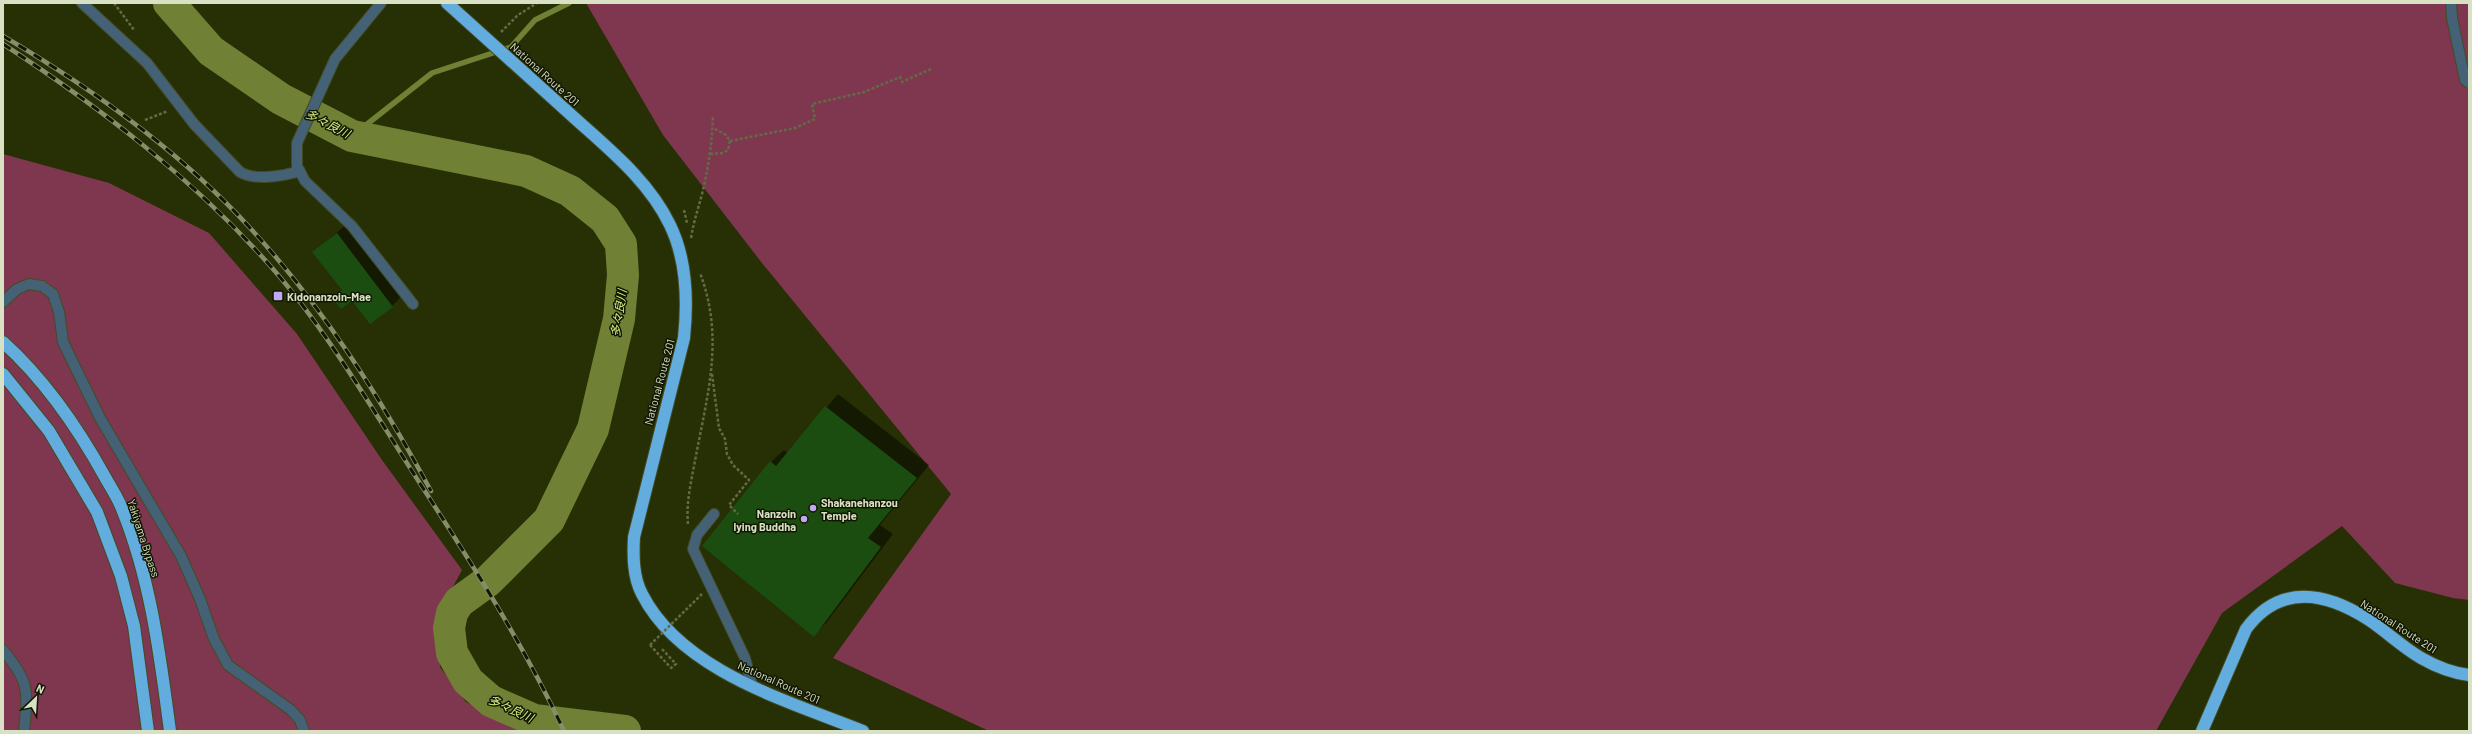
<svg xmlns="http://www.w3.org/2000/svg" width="2472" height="734" font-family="Barlow,'Noto Sans JP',sans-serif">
<rect width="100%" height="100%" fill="#272f05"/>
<path fill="#7f3750" d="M586,3H2469V600L2453,598L2395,583L2342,526L2222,613L2156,731H989L833,658L951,494L762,263L663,135Z
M3,154L109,183L209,233L297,334L382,460L462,570L437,616L440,667L466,702L525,731H3Z"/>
<path fill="#0007" d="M347,224L402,296L392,306L333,298L343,289L314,252Z
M838,394L929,465L880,525L893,534L826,623L814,635L771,462L784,450L788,453Z"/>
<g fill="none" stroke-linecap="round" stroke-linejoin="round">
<path stroke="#708034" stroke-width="5.5" d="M352,136L432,73L511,47L535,20L569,3
M537,731L542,721"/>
<path stroke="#708034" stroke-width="32" d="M169,3L211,51L281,99L352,136L526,171L570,191L605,219L621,244L623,275L619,319L593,429L549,520L488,581L459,602L452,613L449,628L452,653L468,681L491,701L534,720L625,731"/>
</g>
<path fill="#1c4d10" d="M337,233L393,307L370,324L352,301L341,309L332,298L342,290L312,252Z
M825,406L917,478L868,538L881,547L814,637L702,546L770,461L776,466Z"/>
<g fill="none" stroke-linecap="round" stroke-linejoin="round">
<defs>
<path id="lane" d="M714,514L697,535L693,549L745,658L752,685"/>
<path id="street" d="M82,3L147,63L194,124L240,172C255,181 283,176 300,171
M381,3L335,59L297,143V166L305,181L352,226L413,304
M2451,3L2452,18L2465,80L2469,83
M3,302L17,289L29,284L42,286L53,294L59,312L63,342L100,418L181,556L200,599L214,639L228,665L291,710L300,720L304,731
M3,650C30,683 28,690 24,731"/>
<path id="highway" d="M447,3C488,40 528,76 569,113C606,147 648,179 670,225C687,260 688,300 684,338L634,537C633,556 633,577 642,594C681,671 788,701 863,731
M3,342C45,380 78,428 105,477C111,488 118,498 122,509C151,580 160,656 170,731
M3,374L49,431L97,512L121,576L134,626L148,731
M2202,731L2246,629C2280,583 2326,592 2369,620C2387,632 2402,647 2421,658C2435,666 2452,673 2469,675"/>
</defs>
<use href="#lane" stroke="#434b24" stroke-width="12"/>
<use href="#street" stroke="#434b24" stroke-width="12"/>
<use href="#highway" stroke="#434b24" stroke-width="14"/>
<path stroke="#636b45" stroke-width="2.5" stroke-dasharray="3 2" stroke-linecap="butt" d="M114,3L134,30
M501,32L518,15L537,3
M145,120L168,111
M730,141L795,128L815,119L812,104L864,92L900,77L902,82L931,69
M710,154L723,153L728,150L730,141L726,135L713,128
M684,210L687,223
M691,238C694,219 699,207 703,190C709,165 712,141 713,116
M712,374L719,428L725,439L727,454L733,465L749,480L729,505L738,514
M688,524C686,503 691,482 695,461C707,395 725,339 700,273
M650,645L671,668L676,664L661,648"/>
<use href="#lane" stroke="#456176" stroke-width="10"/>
<use href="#street" stroke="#456176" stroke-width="10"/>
<use href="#highway" stroke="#62acde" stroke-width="12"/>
<defs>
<path id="rail" d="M3,36C93,89 180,151 251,229C323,307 380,397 431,491
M3,44C101,108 195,180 273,269C329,333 375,414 421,485C472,564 524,645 564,731"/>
</defs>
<use href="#rail" stroke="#858d69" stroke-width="4.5"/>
<use href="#rail" stroke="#111602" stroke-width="3" stroke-dasharray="9" stroke-linecap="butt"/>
<path stroke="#636b45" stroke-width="2.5" stroke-dasharray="3 2" stroke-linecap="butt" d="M650,645L702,594"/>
</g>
<g fill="#c2a8f2" stroke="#111602" stroke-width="1.5">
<rect x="273" y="291" width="10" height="10" rx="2"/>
<circle cx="813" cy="508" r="4"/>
<circle cx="804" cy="519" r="4"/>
</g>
<g text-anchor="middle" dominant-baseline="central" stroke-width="3" stroke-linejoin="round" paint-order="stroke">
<g font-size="11" fill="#d9e1c4" stroke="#111602">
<text transform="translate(545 74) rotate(42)">National Route 201</text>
<text transform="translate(659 382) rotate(-75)">National Route 201</text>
<text transform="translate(144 538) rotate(72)">Yakiyama Bypass</text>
<text transform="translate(2399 626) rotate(33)">National Route 201</text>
<text transform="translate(779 682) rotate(24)">National Route 201</text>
</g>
<g font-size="11" font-weight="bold" fill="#d9e1c4" stroke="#111602" text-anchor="start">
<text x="287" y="296">Kidonanzoin-Mae</text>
<text x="821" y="502">Shakanehanzou<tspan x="821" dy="13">Temple</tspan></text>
<text x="796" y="513" text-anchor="end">Nanzoin<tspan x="796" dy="13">lying Buddha</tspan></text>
</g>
<g font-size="12" font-style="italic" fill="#d2ec83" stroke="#111602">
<text transform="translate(328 123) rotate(27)">多々良川</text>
<text transform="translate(618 313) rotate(-81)">多々良川</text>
<text transform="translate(511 708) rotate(25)">多々良川</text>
</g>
</g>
<rect width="2472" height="734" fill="none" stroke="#d9e1c4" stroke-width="8"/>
<g transform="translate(36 698) rotate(25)" stroke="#111602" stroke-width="3" paint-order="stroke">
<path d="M0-3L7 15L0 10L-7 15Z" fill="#d9e1c4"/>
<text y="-6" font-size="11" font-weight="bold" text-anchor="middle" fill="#d9e1c4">N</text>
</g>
</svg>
